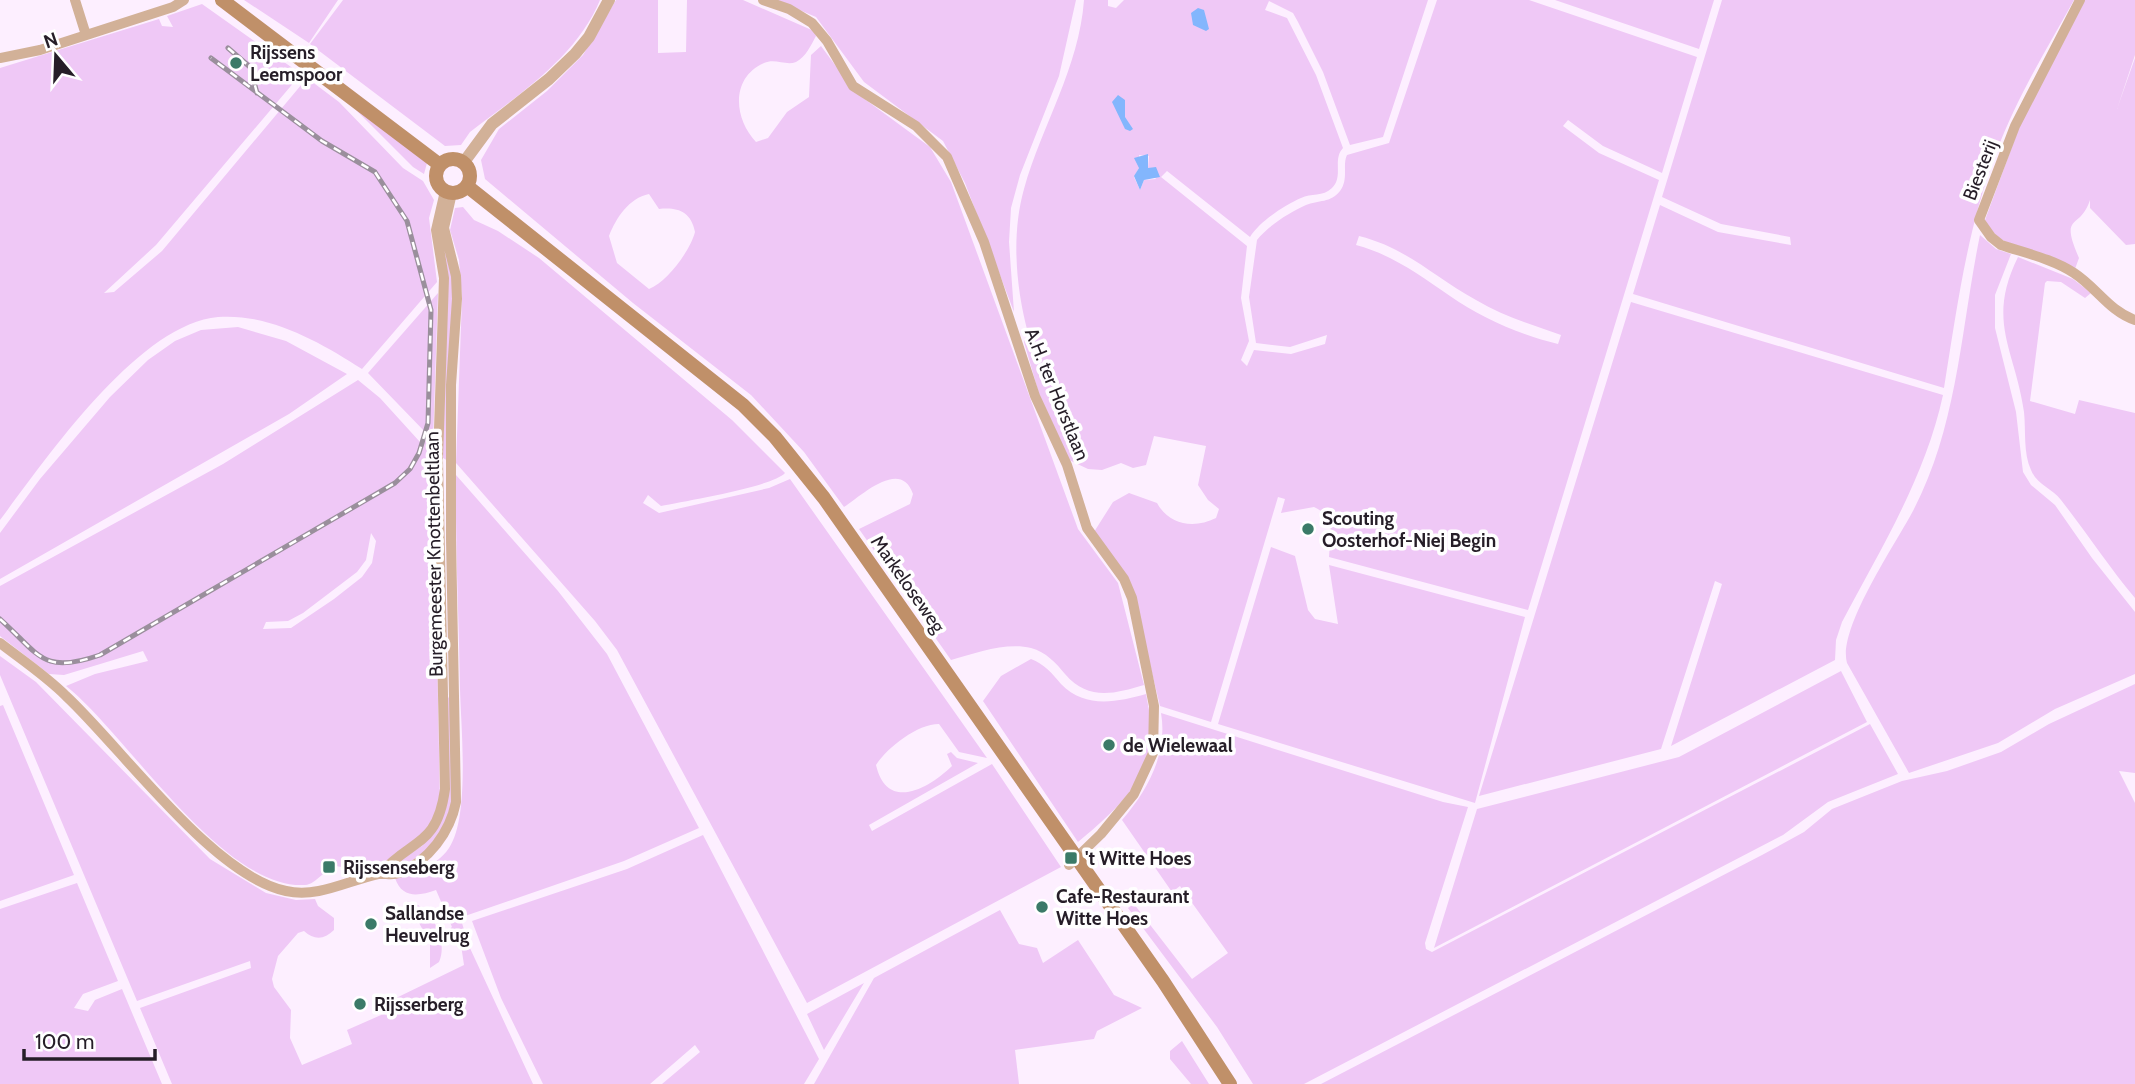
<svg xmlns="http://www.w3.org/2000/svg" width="2135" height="1084" font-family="Cabin,sans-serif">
<rect width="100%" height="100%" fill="#fdefff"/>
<path fill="#efc8f6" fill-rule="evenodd" d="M244,0H338L309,43Z
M343,0H600C576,58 518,95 470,132L461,145L445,146L310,44Z
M616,0H658V53L686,52L687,0H743L814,31L816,36C811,45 806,57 796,62C786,66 775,58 764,63C730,78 734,119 756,142L768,138L787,112L809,97L811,55L821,46L855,92L930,147L951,182L1078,529L1118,583L1144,685C1114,694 1088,701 1065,674C1056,663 1046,652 1031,648C1006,642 976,653 951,660L859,529L910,504L913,494C901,458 862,495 844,507L804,452L751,395L633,303L485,179L481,160L499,129L547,91L583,55ZM649,194L659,209C677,207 691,211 695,232C690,251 667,282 649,289L617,263L609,236C616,218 629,198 649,194Z
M776,0H1076L1059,76L1020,175L1011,208L1009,242L1014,312L965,183L943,141L864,82L816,17Z
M1084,0H1108V6L1116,8L1124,0H1428L1383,137L1350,145L1323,72L1298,22L1293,13L1269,1L1265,10L1287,18L1316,75L1343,148C1332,160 1344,176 1332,188C1323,197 1311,193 1301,198C1285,205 1260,221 1250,237L1167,171L1161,177L1247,246L1241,298L1249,341L1241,360L1247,366L1254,350L1291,354L1325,344L1327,335L1290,347L1256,343L1249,297L1257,240C1268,226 1290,212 1306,205C1318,200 1331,203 1340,191C1349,179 1342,165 1347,155L1389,143L1437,0H1529L1697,57L1662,173L1603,146L1568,120L1563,126L1599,153L1659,180L1528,610L1329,557C1330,537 1337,517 1314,507L1281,513L1285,499L1278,497L1211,722L1160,706L1133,594L1094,532L1113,502L1129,493L1157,503C1169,525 1194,529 1216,518L1219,509L1208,500L1198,485L1206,446L1154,436L1146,465L1133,468L1121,463L1102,470L1088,469L1069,460L1039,394L1024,342L1028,333C1016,288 1011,235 1024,189C1042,125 1079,68 1084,0ZM1139,155L1149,156L1148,168L1156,179L1144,180L1140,190L1134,177L1139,168ZM1359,236C1407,248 1434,277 1476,300C1503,316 1532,325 1561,335L1558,344C1521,335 1481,318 1450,296C1419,275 1393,255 1356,245Z
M1555,0H1714L1699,49Z
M1722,0H2074C2046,50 2016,99 1996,153C1967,229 1957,308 1944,388L1633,294L1660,205L1718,232L1791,245L1790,237L1721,224L1662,197Z
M2084,0H2135V55L2117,109L2135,58V244L2126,245L2090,208V200C2080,231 2059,212 2079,258L2075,269C2050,260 1993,246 1985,220L2027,106Z
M202,4L301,74L156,245L104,293L114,292L162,251L307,78L339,102L403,168L423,181L434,200L429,218L437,282L362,369C320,342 269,313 218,317C138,324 46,459 0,520V68L159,19L162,26L173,27L167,16Z
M345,99L427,163L424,174L413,167Z
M463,207L474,220L498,231L539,258L732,420L785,473C772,487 685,501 661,506L648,495L643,503L659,513L769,488L790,479L987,758L959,752L939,724C917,724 887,748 876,765C887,812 928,789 952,766L947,754L951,752L957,758L978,763L869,825L872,831L992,764L1061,867L807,1003L617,650L595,621L456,463L462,298L459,260L450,230L455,208Z
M440,231L454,280L448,461L440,456Z
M1980,235L1996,249L2011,254L1995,295V328L2016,412L2023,472L2031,485L2055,505L2092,558L2135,612V674L2055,709L1998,743L1909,773L1847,663C1837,629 1897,542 1914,509C1958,424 1961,327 1980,235Z
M2018,257L2073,279L2091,293L2085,298L2061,282L2047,281L2045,283L2030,401L2075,414L2079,400L2135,413V598C2109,567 2086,532 2061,500C2052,488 2037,485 2031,470C2023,453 2026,431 2024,412C2015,349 1986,322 2018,257Z
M438,293L433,441L440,804L432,826L395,857L363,871L336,866C324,869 317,884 305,885C222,890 126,733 66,686L95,674L148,661L143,651L64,675L49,674L0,636V586L223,464L358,380L380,398L420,442L428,435L368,373ZM371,533L376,541L372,563L362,577L334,599L291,628L263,629L266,622L288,621L303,613L357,572L366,560Z
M1631,302L1943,395C1925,478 1881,548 1842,622L1836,640L1835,660L1671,746L1722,584L1715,581L1661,749L1479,796Z
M238,327L286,341L347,374L289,414L0,579V533L40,479L110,397L148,360L175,341L201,330Z
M456,475L558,591L607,654L699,828L624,861L465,916L462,923L469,946L533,1084H172L140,1008L251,968L250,961L137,1001L0,675V656L36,682L210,859L266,893L296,900L315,899L318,906L334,918V930C324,940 314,940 304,931L298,933L278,956L272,979L274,987L291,1010L290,1038L302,1065L352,1044L347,1030L397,1008L394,999L464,965L461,945L450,937L448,930L452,927L436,890C419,896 402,899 395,878C416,872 436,867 449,848C470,817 461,728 460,689C459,618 455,546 456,475Z
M1271,547L1295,556L1308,610L1315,619L1338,624L1329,565L1525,617L1475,803L1218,724Z
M1031,659C1044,664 1052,673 1061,684C1085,709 1117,702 1146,694C1149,711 1154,730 1151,748C1145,785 1105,820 1078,842L983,701L1001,676Z
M1841,671L1867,722L1434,948L1477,809L1679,757Z
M2135,684V773L2119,771L2135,803V1084H1321L1762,855L1804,832L1832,809L1902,781L1947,771L2001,752L2049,724Z
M453,697L452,814L428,849L400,870L391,871L390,865L422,846L439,823L445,698Z
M3,705L74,875L0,901V706Z
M1161,713L1443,802L1468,807L1425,943L1426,949L1432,952L1870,724L1898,774L1828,802L1783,835L1304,1084H1253L1217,1027L1128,908L1134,904L1192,979L1228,953L1180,886L1172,892L1122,820C1148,790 1168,753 1161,713Z
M703,835L819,1059L804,1084H662L700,1052L695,1045L650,1084H543L501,998L472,921L627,869Z
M77,883L118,981L83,994L74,1008L88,1011L95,1000L122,989L162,1084H0V909Z
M407,901C430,904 449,940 439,962L430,968V943Z
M1000,910L1019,944L1037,948L1043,963L1078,940L1114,995L1142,1008L1097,1031L1094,1039L1015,1050L1019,1084H814L874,978Z
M864,983L824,1050L807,1014Z
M1182,1041L1209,1084H1191L1170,1059V1051Z"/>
<path fill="#83b6fd" d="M1198,8L1204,10L1209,29L1206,31L1193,25L1191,13Z
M1118,95L1125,100V117L1133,129L1130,131L1125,129L1112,102Z
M1148,154V168L1156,167L1160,177L1144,180L1140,190L1134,176L1139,168L1134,158Z"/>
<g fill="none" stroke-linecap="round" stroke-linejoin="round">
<path stroke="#d2b198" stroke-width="10" d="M75,0L86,35
M763,0L789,9L812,23L827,41L853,86L916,126L947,157L984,242L1035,396L1067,465L1087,528L1124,579L1132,598L1154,706L1153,753L1134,794L1101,834L1069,865
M2080,0L2015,126L1979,220L1991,237L2001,245C2025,253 2053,259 2074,273C2097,288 2109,311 2135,320
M0,58L40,50L173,7L184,0
M0,643C22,660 46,676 66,696C121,747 213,876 286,891C318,898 347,881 378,874C385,873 392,876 399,873C429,861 450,832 456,802L451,539V385L457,299L456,276L444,228L452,193
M380,874C411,838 437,848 445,789L438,459L444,278L436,230L445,191"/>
<path stroke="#d2b198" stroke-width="12" d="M464,162L492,124L549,79L575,54L589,37L609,0"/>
<path stroke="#c09069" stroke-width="14" d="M222,0L440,165
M436 176a17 17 0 1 1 34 0a17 17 0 1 1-34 0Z
M467,186L743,405L775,437L824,498L1163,981L1230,1084"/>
<defs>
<path id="rail" d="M228,48L250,67L257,93
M0,619C40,655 42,675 100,655L395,483L410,469L419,453L428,423L431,310L407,221L375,172L322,141L211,58"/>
</defs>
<use href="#rail" stroke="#9a8f9c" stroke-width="5"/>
<use href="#rail" stroke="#fff" stroke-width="2.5" stroke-dasharray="8" stroke-linecap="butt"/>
</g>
<g fill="#3b7a68" stroke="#fff" stroke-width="2.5">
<circle cx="236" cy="63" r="7"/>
<circle cx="1308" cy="529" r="7"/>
<circle cx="1109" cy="745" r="7"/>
<rect x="1064" y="851" width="14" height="14" rx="3.5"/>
<rect x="322" y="860" width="14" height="14" rx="3.5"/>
<circle cx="1042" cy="907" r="7"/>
<circle cx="371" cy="924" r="7"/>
<circle cx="360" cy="1004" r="7"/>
</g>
<g text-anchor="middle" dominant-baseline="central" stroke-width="7" stroke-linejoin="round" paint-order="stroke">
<g font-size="19" font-weight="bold" fill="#261e28" stroke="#fff" text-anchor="start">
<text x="250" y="52">Rijssens<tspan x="250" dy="22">Leemspoor</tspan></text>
<text x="1322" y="518">Scouting<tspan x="1322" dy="22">Oosterhof-Niej Begin</tspan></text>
<text x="1123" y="745">de Wielewaal</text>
<text x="1085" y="858">'t Witte Hoes</text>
<text x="343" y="867">Rijssenseberg</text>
<text x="1056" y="896">Cafe-Restaurant<tspan x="1056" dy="22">Witte Hoes</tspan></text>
<text x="385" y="913">Sallandse<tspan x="385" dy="22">Heuvelrug</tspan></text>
<text x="374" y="1004">Rijsserberg</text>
</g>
<g font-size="19" fill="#261e28" stroke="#fff">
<text transform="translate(1980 170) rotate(-69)">Biesterij</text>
<text transform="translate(1057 394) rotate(68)">A.H. ter Horstlaan</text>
<text transform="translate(434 554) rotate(-91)">Burgemeester Knottenbeltlaan</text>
<text transform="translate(908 584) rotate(55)">Markeloseweg</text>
</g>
</g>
<g transform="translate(56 56) rotate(341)" stroke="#ffffff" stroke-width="5" paint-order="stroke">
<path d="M0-5L12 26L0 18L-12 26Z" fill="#261e28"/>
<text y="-10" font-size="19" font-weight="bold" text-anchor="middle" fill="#261e28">N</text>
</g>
<path d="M24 1049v10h131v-10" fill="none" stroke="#261e28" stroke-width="3.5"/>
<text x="35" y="1049" font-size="21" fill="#261e28" stroke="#ffffff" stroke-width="5" paint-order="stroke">100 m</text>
</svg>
